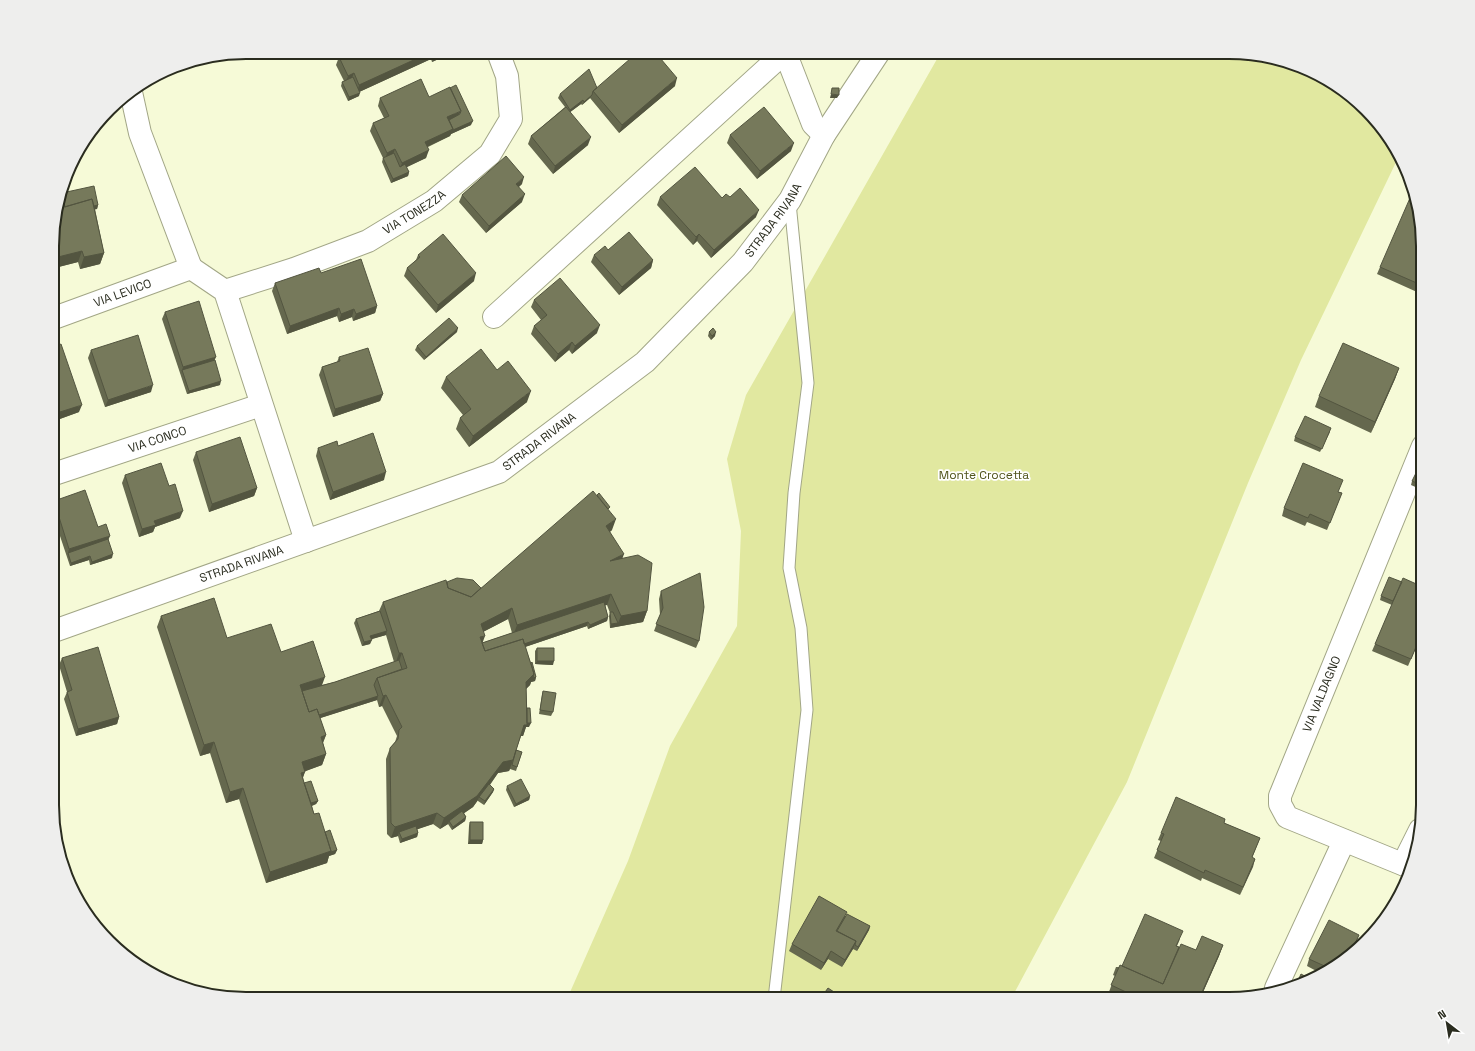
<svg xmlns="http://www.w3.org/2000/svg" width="1475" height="1051" font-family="'Space Grotesk',sans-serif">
<rect width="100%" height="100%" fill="#f6fad7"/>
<path fill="#e1e8a0" d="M941,52H1242L1292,62L1347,92L1397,149L1399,156L1301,360L1248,483L1127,782L1011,999H567L628,861L670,746L737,626L741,531L727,459L746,395Z"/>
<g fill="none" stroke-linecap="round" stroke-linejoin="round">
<defs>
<path id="service" d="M774,999L807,710L801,628L789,568L794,493L808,383L790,203"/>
<g id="minor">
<path d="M785,52L813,124L824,135"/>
<path d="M131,92L140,133L191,268"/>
<path d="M191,268L225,291L306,541"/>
<path id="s1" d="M225,291L294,269L368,241L434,201L490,154L511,119L507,76L498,52"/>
<path d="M494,317L785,52"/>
<path id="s2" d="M54,318L191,268"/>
<path id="s3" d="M54,474L261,405"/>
<path id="s4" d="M54,631L499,472L645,362L743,262L790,200L824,135L879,52"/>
<path d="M1403,864L1420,830"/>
<path id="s5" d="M1412,868L1287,817L1280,804V796L1423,446"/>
<path d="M1276,988L1344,841"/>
</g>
</defs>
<use href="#service" stroke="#a2a686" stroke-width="13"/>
<use href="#minor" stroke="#a2a686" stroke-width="24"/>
<use href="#service" stroke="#fff" stroke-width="11"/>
<use href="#minor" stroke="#fff" stroke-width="22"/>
</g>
<path fill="#65684e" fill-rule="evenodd" d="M446,52L445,56L432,62L431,59L359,92V96L348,101L341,86L342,82L344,81L336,65L339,57Z
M675,86L619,133L590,98L582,105L581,104L570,112L588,145L553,174L528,144L531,136L565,107L558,98L560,94L597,88Z
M429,97L471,125L451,134L450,136L428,147L426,158L406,167L409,172L408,176L391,183L382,162L383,158L370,131L373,123L384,118L378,106L380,98Z
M730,135L791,151L757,179L727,143Z
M522,184L519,187L522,202L486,233L459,202L462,195Z
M62,193L98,205L97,209H95L104,253L100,264L80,269L78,262L55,268L56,275L54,282V221L57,209L63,207L61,198Z
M660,197L722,198L730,197L756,217L711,258L697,241L693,245L657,205Z
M1423,233V278L1417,292L1377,274L1380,267Z
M608,250L653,260L651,268L619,295L591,262L594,255Z
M418,255L474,281L436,313L404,276L407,268L416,260Z
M321,273L377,306L375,313L353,321L352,317L339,322L337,316L287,334L272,291L275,283Z
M534,300L597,333L572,354L569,350L555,362L531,334L534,326L541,320L531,307Z
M165,312L215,360L220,385L187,394L162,319Z
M457,332L424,360L415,350L417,346Z
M709,332L715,336L711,340L708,336Z
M54,347L79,412L57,420L56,417Z
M91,350L151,392L105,407L88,358Z
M339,357L383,394L380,401L333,417L319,375L322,367L337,362Z
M1399,368L1395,379L1371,433L1315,407L1319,396Z
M497,370L527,402L469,447L456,429L460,418L463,415L441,388L446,377Z
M1330,432L1320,452L1294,441L1295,437Z
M338,446L384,480L330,500L316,456L318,448Z
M196,452L257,488L254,496L209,512L193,460Z
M1423,471V483L1420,489L1411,485L1412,481Z
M125,475L169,486L180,518L155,527L153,532L139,537L122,483Z
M1339,492L1342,493L1327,530L1307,522L1305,526L1282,516L1284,508Z
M54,501L98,527L108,539L112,558L90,565L89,560L70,566L54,518Z
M609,510L612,530L610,532L647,611L643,622L610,628L609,616L610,613L607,605H605L608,617L607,621L588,629L587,626L525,647L536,677L535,681L531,682L530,685L526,689L527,708L529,727H526L523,736H521L516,750L522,752L516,771L510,769L509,771L498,773L490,785L494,789L493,792L484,805L478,801V800L473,807L464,813L466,817L465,821L452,830L448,824L440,829L433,824L417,829L418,833L417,837L400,843L398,836L391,838L387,834L386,759L390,748L395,742L397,736L382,706L379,707L377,700L320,718L326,735L323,743L326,754L322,765L305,771L303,777L304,783L318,801L316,804L312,806L314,814L325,832L337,850L335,854L329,856L327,863L266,883L239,799L226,803L210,753L200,756L157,627L161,616L227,638L281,652L322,685L335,682L394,662L386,635L371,639L370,644L362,646L354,623L356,619L379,611L383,602L447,582L481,588ZM508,619L512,633L482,643L483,632Z
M1402,582L1423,587V644L1419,652L1415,650L1408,666L1372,651L1392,605L1380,600L1381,596Z
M661,591L699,641L696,648L654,631L660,615L659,599Z
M537,648L553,665L535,664V651Z
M62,658L119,717L117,724L76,736L64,699L67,692L59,665Z
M543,691L553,712L551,716L539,714L542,695Z
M507,786L530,796L529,800L514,807L506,790Z
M1225,819L1224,823L1260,838L1252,858L1255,859L1240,895L1202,878L1201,881L1154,858L1161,841L1158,840L1161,833Z
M470,822L483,840L482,844H468L469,826Z
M845,916L870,926L869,930L857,951L853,949L842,967L828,959L821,970L789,951L792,944Z
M1359,935L1354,947L1322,974L1307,966L1309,959Z
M1180,939L1177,946L1179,947L1196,950L1223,945L1219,956L1200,999H1112L1107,997L1115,976L1113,975L1116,967H1119Z
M823,995L833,996L831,999H822Z"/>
<path fill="#535540" d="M431,52H433L431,59L357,93L359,85Z
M446,53L445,56L432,62L434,58Z
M354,73L351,80L345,84L348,76Z
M677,78L675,86L619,133L622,125Z
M360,93L359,96L348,101L349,97Z
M831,94L839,95L837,98H830Z
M592,95L590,98L582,105L584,102Z
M583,100L581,104L569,113L570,110Z
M461,111L458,118L447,124V117Z
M473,121L471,125L451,134L450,136L422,149L425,142L453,129Z
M591,137L588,145L553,174L555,166Z
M794,143L791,151L757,179L760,171Z
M395,149L392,157L385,160L387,153Z
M429,150L426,158L399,171L402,163Z
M409,172L408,176L391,183L393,179Z
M524,177L522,184L513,191L516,184Z
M525,194L522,202L486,233L489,226Z
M98,205L97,209L65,217L67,214Z
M759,210L756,217L711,258L714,250Z
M699,234L697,241L693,245L696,237Z
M82,251L78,262L54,268V258Z
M104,253L100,264L80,269L84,257Z
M653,260L651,268L619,295L622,287Z
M476,273L474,281L436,313L438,305Z
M54,275H56L54,282Z
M377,306L375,313L353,321L356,314Z
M339,308L337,316L287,334L290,326Z
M354,309L352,317L339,322L341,314Z
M600,325L597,333L572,354L575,346Z
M458,328L457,332L424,360L426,357Z
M716,332L715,336L711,340L712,336Z
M572,342L569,350L555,362L558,354Z
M216,357L213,364L182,370L181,374L183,367Z
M1399,368L1395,379L1371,433L1375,422Z
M221,381L220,385L187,394L189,391Z
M153,385L151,392L105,407L108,400Z
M531,391L527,402L469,447L473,436Z
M383,394L380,401L333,417L335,409Z
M82,405L79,412L57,420L60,412Z
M59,409L56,417L54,418V411Z
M386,472L384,480L330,500L333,492Z
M257,488L254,496L209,512L212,504Z
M183,511L180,518L155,527L153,532L139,537L142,529L154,521Z
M616,519L612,530L602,537L606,526Z
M110,536L107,543L68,553L67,557L69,549Z
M113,554L112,558L90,565L92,562Z
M624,554L620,565L610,561Z
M90,556L89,560L70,566L71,563Z
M611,594L607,605L513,636L517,625Z
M512,608L508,619L477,635L481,624Z
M647,611L643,622L610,628L611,624L618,623L621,616Z
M608,617L607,621L588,629L590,625Z
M588,622L587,626L481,662L482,658Z
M387,631L386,635L369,640L370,636Z
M485,636L481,647L480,637Z
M372,640L370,644L362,646L364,642Z
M399,653H402L398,664L395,665Z
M537,661H554L553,665L535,664Z
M534,674L536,677L535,681L531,682L530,685L522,693L526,682Z
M325,677L321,688L298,695L300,685Z
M386,695L382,706L379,707L383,696Z
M378,696L377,700L305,723L306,719Z
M119,717L117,724L76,736L78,729Z
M524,723H531L529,727H526L523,736H520Z
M326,735L321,747V737Z
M214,742L210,753L200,756L204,745Z
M326,754L322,765L298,774L302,762Z
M513,760L509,771L498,773L480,798L479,797L478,800L473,807L450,823L449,821L448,824L440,829L444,818L503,762Z
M305,772L301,783V773Z
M243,788L239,799L226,803L230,792Z
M494,789L493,792L484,805L485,801Z
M530,796L529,800L514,807L516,804Z
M318,801L316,804L305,808L306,804Z
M437,813L433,824L401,835L399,832L398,836L391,838L395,827Z
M466,817L465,821L452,830L453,827Z
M418,833L417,837L400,843L402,839Z
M470,840H483L482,844H468Z
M337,850L335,854L329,856L327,863L266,883L270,872L331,851Z
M1255,859L1253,867L1240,895L1243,887Z
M870,926L869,930L857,951L858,947Z
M856,941L853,949L842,967L845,960Z
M1223,945L1219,956L1200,999H1199Z
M831,951L828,959L821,970L824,963Z"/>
<path fill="#76795b" stroke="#535540" d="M350,52H431L359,85L354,73L348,76L339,57Z
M433,52H446V53L434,58L432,55Z
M638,52H655L677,78L622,125L593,91Z
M589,69L597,88L593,91L592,95L584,102L583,100L570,110L560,94Z
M353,77L360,93L349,97L342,82Z
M421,79L429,97L450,87L461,111L447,117L453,129L425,142L429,150L402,163L395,149L387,153L373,123L389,116L380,98Z
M456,85L473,121L453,130V129L449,120L460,114L461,111L450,88Z
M832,88H839V95L831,94Z
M566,107L591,137L555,166L531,136Z
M764,107L794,143L760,171L730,135Z
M394,153L400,167L405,164L409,172L393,179L383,158Z
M506,156L524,177L516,184L525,194L489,226L462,195Z
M695,167L722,198L726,194L730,197L740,188L759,210L714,250L699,234L696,237L660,197Z
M94,186L98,205L94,206L92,199L65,207L62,193Z
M1410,198L1412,200L1423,233V277L1419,284L1380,267Z
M92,199L104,253L84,257L82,251L54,258V218H55V216L57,209Z
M629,232L653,260L622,287L594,255L605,246L608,250Z
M443,234L476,273L438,305L407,268L420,257L418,255Z
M361,259L377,306L356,314L354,309L341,314L339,308L290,326L275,283L319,268L321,273Z
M54,263L56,275H54Z
M560,278L600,325L575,346L572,342L558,354L534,326L547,315L534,300Z
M199,301L216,357L183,367L165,312Z
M449,318L458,328L426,357L417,346Z
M713,328L716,332L712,336L709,332Z
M138,335L153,385L108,400L91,350Z
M1343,343L1399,368L1375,422L1319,396Z
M61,344L82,405L60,412L59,409L54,411V347Z
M368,348L383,394L335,409L322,367L340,361L339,357Z
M481,349L497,370L508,361L531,391L473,436L460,418L471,409L446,377Z
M215,360L221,381L189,391L182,370Z
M1305,416L1331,428L1322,449L1295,437Z
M373,433L386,472L333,492L318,448L337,441L338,446Z
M240,437L257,488L212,504L196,452Z
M161,463L169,486L175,484L183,511L154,521L156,525L142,529L125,475Z
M1303,463L1343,480L1338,492L1342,493L1330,523L1310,514L1308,518L1284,508Z
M1418,469L1423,471V482L1421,485L1412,481Z
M85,490L98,527L106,524L110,536L69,549L54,501Z
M593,491L616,519L606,526L624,554L610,561L638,555L652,563L647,611L621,616L611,594L517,625L512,608L481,624L485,636L480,637L485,651L523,639L534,674L526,682L527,725H524L513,760L503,762L477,796L444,818L437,813L395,827L391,823L390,748L398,739L399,730L402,727L386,695L383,696L377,678L407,668L402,653H399L383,602L446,580L448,588L471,597Z
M599,493L610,507L608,509L597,495Z
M108,539L113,554L92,562L90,556L71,563L68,553Z
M700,573L704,607L699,641L656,624L663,608L661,591Z
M1389,577L1402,582L1393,601L1381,596Z
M457,578L473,580L481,588L471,597L448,588L447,582Z
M1403,578L1423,587V643L1422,644L1418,642L1411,659L1375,644Z
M214,598L227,638L271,624L281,652L313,641L325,677L300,685L309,712L317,709L326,735L321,737L326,754L302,762L305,772L301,773L314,814L319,813L331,851L270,872L243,788L230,792L214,742L204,745L161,616Z
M604,602L608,617L590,625L588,622L524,644L523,639L485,651L482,643Z
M380,611L387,631L370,636L372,640L364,642L356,619Z
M610,612H613L618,623L611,624Z
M98,647L119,717L78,729L67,692L72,690L62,658Z
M537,648H554V661H537Z
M399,660L402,669L377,678L374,685L378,696L319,715L317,709L309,712L302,691L335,682Z
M532,662L536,677L533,678L534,674L531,663Z
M543,691L556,693L553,712L540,710Z
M527,708H530L531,723H527Z
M516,750L522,752L517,767L512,765Z
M521,779L530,796L516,804L507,786Z
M311,781L318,801L311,803L304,783Z
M489,784L494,789L485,801L479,797Z
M1176,797L1225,819L1224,823L1260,838L1252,857L1255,859L1243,887L1205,870L1204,873L1157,850L1164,834L1161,833Z
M462,811L466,817L453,827L449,821Z
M470,822H483V840H470Z
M416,826L418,833L402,839L399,832Z
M330,830L337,850L331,852V851L325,832Z
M819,896L847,912L836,931L856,941L845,960L831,951L824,963L792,944Z
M1397,896V897L1388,913Z
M847,914L870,926L858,947L855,945L856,941L837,931Z
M1145,914L1183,931L1176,946L1179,947L1163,984L1122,966Z
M1329,920L1359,935L1353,948L1329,968L1309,959Z
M1202,936L1223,945L1199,999H1141L1111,985L1120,965L1163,984L1181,944L1196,950Z
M1301,974L1312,980L1297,983Z
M828,988L834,992L830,999H829L823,995Z"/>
<g text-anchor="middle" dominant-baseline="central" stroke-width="3.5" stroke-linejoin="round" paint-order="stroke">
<g font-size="12" fill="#2a2c1f" stroke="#fff">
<text stroke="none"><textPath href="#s1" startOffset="206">VIA TONEZZA</textPath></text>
<text stroke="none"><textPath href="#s4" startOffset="847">STRADA RIVANA</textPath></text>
<text stroke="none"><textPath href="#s2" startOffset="73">VIA LEVICO</textPath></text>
<text stroke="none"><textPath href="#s3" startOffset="109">VIA CONCO</textPath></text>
<text stroke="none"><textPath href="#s4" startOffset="523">STRADA RIVANA</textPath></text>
<text stroke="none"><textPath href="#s4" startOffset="199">STRADA RIVANA</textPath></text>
<text stroke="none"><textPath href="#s5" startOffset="268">VIA VALDAGNO</textPath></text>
</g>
<g font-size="12" fill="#50541b" stroke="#fff">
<text x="984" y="475">Monte Crocetta</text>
</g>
</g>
<path d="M0 0H1475V1051H0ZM246 59H1229A187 187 0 0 1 1416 246V805A187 187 0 0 1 1229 992H246A187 187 0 0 1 59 805V246A187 187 0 0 1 246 59Z" fill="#eeeeed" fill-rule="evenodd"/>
<path fill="none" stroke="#2a2c1f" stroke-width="2" d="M246 59H1229A187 187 0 0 1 1416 246V805A187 187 0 0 1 1229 992H246A187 187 0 0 1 59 805V246A187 187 0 0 1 246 59Z"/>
<g transform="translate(1447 1023) rotate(329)" stroke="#ffffff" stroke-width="3" paint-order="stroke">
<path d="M0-3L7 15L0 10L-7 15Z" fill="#2a2c1f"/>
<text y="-6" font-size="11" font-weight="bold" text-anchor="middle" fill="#2a2c1f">N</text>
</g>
</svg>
